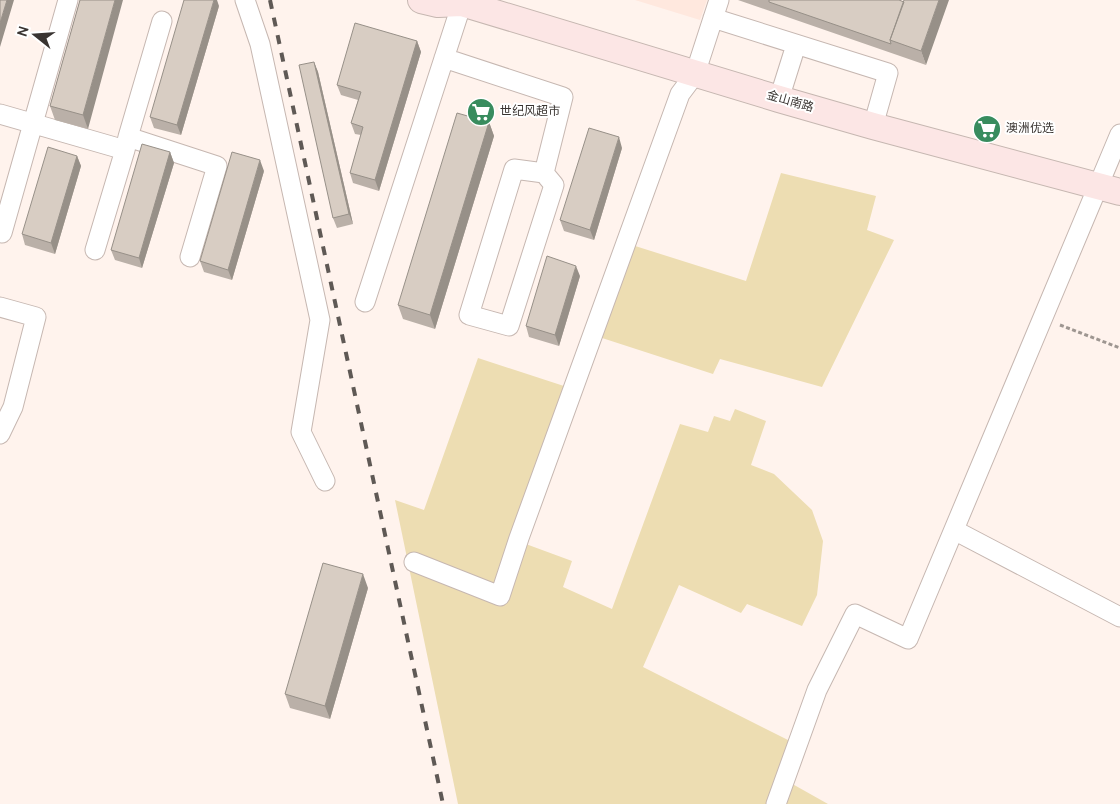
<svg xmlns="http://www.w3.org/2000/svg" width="1120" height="804" font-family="Overpass,'Noto Sans SC',sans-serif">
<rect width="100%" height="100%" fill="#fff3ed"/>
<path fill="#ffe8de" d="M635,0H707L700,20Z"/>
<path fill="#edddb2" d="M781,173L876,196L867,230L894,240L822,387L720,359L713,374L599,337L632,245L746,281Z
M478,358L570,388L515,540L572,561L563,587L612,609L680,424L708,432L714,416L730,421L735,409L766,421L751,465L774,474L812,510L823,541L817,595L802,626L747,604L741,613L679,585L643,667L794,743L780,777L828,804H458L395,500L424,510Z"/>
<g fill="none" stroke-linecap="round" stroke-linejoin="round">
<defs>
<path id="street" d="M245,0L260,44L320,320L301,432L325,481
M713,18L888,73L873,126
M444,58L563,97L544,173L514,169L469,315L509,326L554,185L544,173
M779,99L796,45
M0,114L125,150L128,137L217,166L190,257
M128,137L162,21
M2,233L68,0
M95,250L125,150
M365,302L462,3
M0,307L36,317L13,407L0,434
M954,530L1120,617
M414,562L500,596L519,538L680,94L695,74L719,0
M776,804L817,690L855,614L908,639L1120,134"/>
<path id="secondary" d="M421,0L438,4L462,3L779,99L873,126L1120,192"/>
</defs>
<use href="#street" stroke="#c6b7b1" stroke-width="21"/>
<use href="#secondary" stroke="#c6b7b1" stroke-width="28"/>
<path stroke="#9e9691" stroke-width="3" stroke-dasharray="4 2.5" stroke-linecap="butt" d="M1060,325L1120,348"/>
<use href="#street" stroke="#fff" stroke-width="19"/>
<use href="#secondary" stroke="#fce6e5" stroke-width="26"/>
<path stroke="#5f5955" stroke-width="4" stroke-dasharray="9 9" stroke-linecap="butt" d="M270,0L443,804"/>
</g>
<path fill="#bab0a8" d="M80,0L88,129L55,120L50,106Z
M738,0H899L904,2L926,65Z
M219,6L181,135L154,128L150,117Z
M417,41L421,52L379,191L353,183L350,173L361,135L355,134L351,123L358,100L341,95L337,85Z
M314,62L318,72L353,224L337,228L333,218Z
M489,122L494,136L435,329L403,319L398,305Z
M622,148L594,240L564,231L560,220Z
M170,152L174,163L142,268L115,260L111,250Z
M77,156L81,166L55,254L25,245L22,234Z
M264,171L232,280L204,272L200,261Z
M580,276L559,346L529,337L526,326Z
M368,588L330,719L290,708L285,694Z"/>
<path fill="#979088" d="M7,0H14L0,47V23Z
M115,0H123L88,129L83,115Z
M214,0H217L219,6L181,135L177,125Z
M939,0H949L926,65L921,51Z
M417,41L421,52L379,191L375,180Z
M314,62L318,72L353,224L349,214Z
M489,122L494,136L435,329L430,315Z
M619,137L622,148L594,240L590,230Z
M170,152L174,163L142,268L139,258Z
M77,156L81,166L55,254L51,243Z
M260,160L264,171L232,280L228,270Z
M576,266L580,276L559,346L555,335Z
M363,574L368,588L330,719L325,706Z"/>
<path fill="#d8cdc3" stroke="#979088" d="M0,0H7L0,23Z
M80,0H115L83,115L50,106Z
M184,0H214L177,125L150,117Z
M769,0H899L904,2L890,40L891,44L769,2Z
M904,0H939L921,51L890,40Z
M355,23L417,41L375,180L350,173L363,127L351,123L361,92L337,85Z
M314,62L349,214L333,218L299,65Z
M457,113L489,122L430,315L398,305Z
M589,128L619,137L590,230L560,220Z
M142,144L170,152L139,258L111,250Z
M48,147L77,156L51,243L22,234Z
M232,152L260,160L228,270L200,261Z
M547,256L576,266L555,335L526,326Z
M323,563L363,574L325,706L285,694Z"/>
<defs>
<symbol id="supermarket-disc" viewBox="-11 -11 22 22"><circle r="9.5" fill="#388c5e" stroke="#fff"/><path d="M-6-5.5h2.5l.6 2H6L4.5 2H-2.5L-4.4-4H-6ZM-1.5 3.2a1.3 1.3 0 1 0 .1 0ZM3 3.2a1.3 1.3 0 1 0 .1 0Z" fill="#fff"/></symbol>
</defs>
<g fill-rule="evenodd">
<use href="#supermarket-disc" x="465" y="96" width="32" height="32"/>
<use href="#supermarket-disc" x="971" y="113" width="32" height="32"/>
</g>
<g text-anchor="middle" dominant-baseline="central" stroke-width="4" stroke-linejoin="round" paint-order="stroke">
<g font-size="12" fill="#393431" stroke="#fff">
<text transform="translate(790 102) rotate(16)">金山南路</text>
</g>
<g font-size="12" fill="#393431" stroke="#fff" text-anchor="start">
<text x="500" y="112">世纪风超市</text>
<text x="1006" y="129">澳洲优选</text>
</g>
</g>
<g transform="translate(35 35) rotate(287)" stroke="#ffffff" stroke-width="4" paint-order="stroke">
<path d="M0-4L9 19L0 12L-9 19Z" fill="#393431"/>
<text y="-8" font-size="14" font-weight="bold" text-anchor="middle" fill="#393431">N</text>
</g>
</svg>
